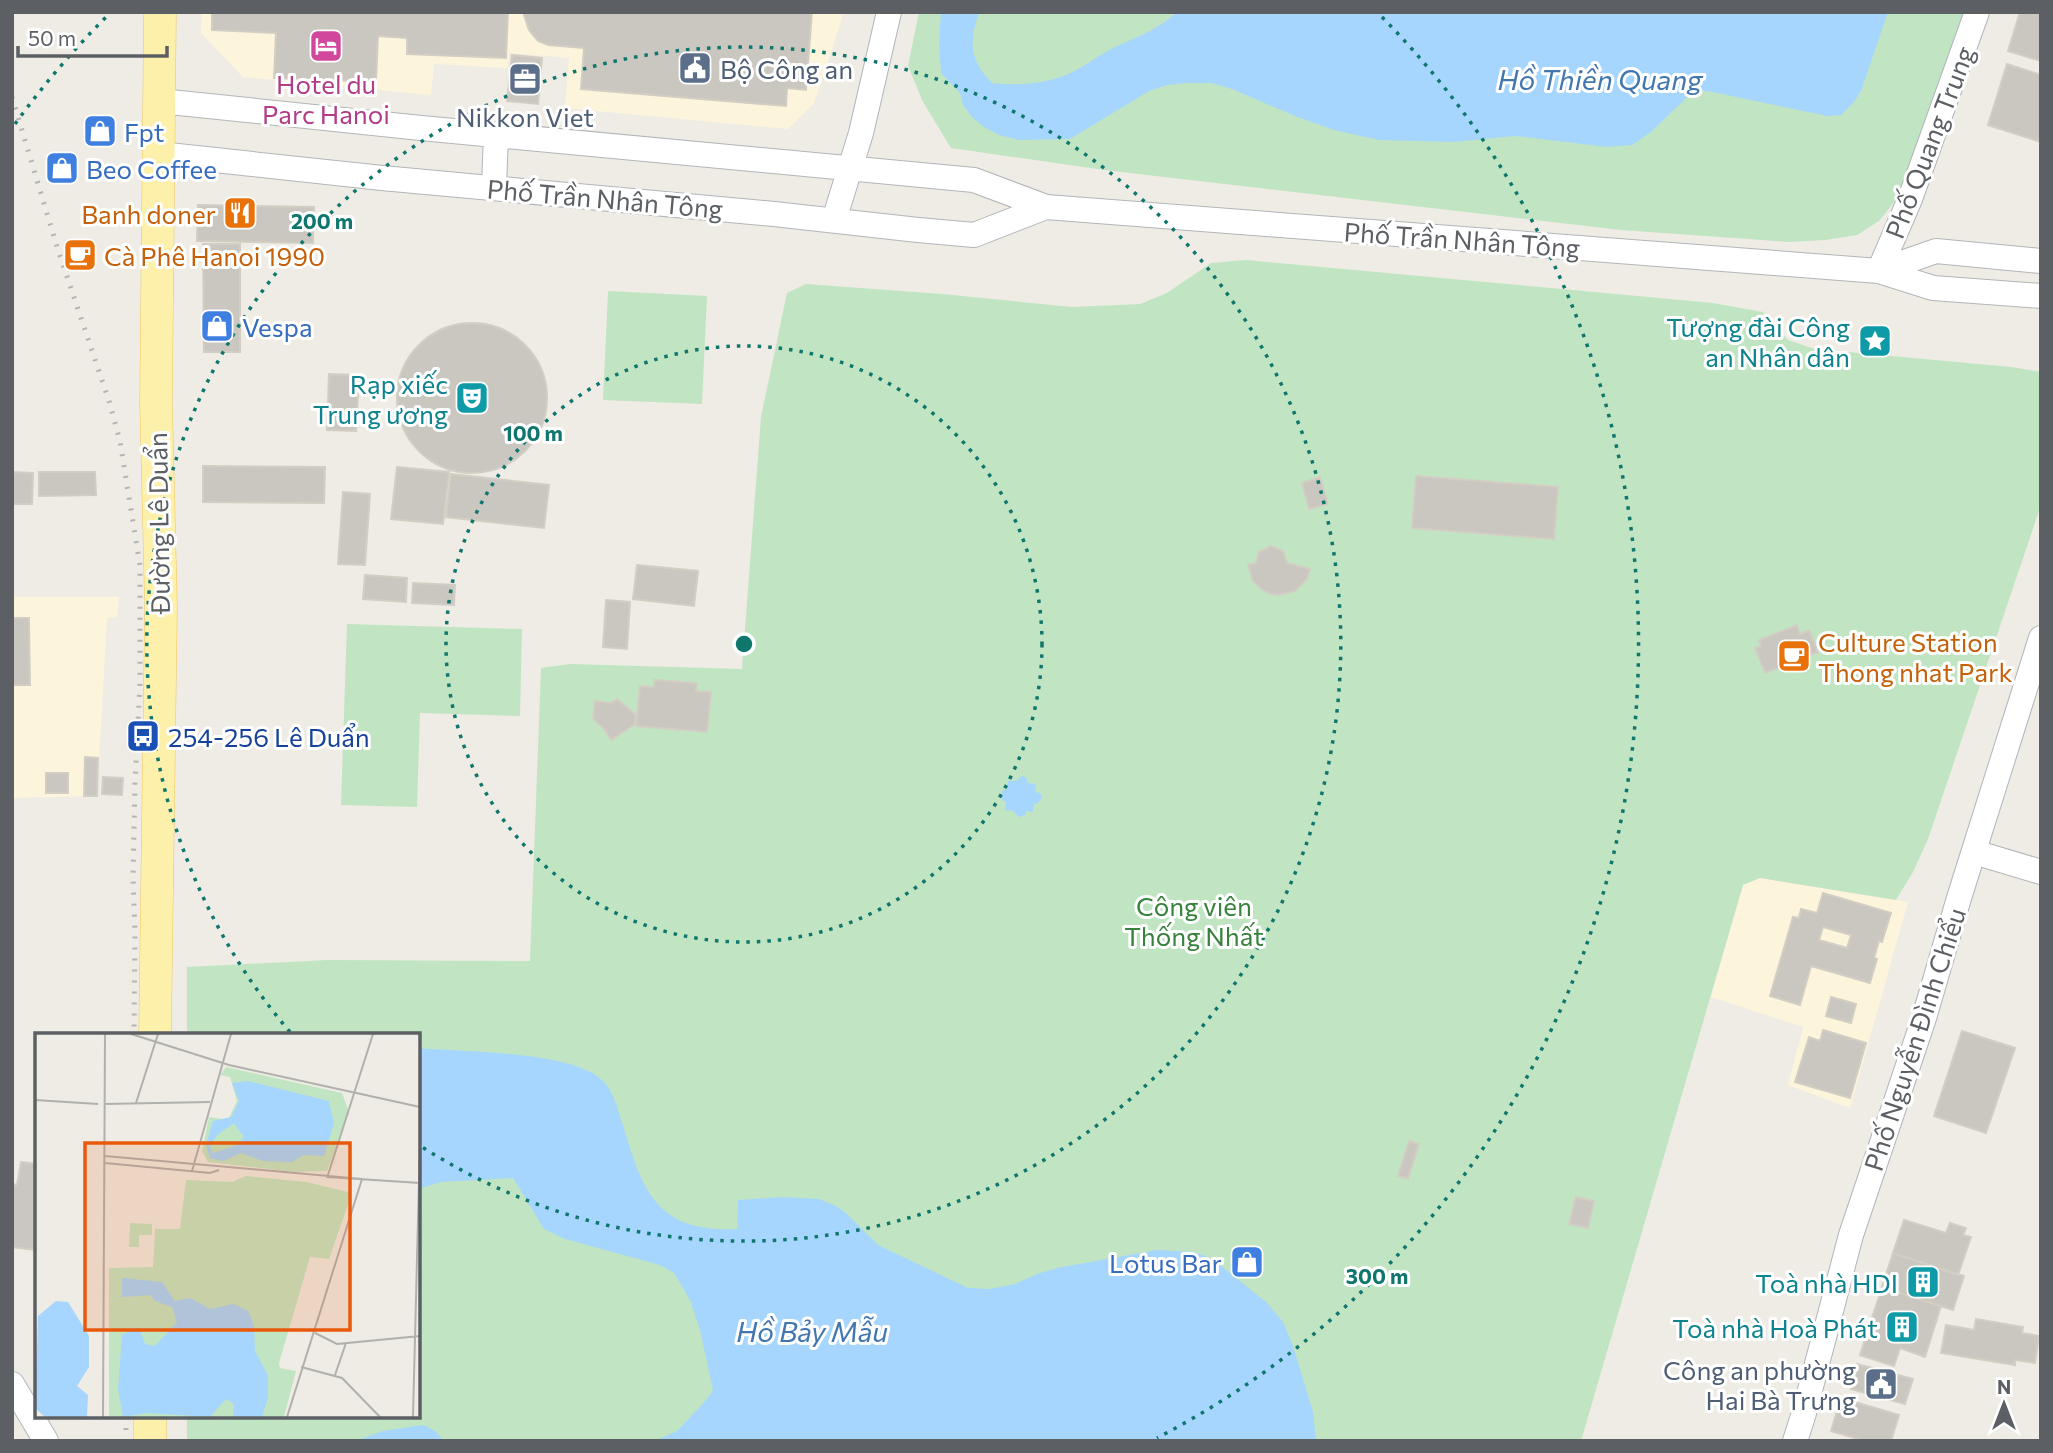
<svg xmlns="http://www.w3.org/2000/svg" width="2053" height="1453" font-family="Commissioner,sans-serif">
<rect width="100%" height="100%" fill="#eeece4"/>
<path fill="#fdf5db" d="M202,12H844L814,103L788,129L565,108L569,58L509,53L508,68L434,64L431,95L243,77L201,33Z
M12,597H119L117,617L107,618L97,796L12,798Z
M1760,878L1908,902L1850,1108L1788,1085L1803,1027L1711,997L1743,885Z"/>
<path fill="#c1e5c2" d="M919,12H1968L1903,191L1879,221L1857,235L1825,240L1789,242L1621,230L1104,170L951,148L923,102L908,66Z
M1246,260L1713,303L1763,312L1788,340L1815,349L2011,367L2041,372V505L1928,839L1913,872L1896,900L1760,878L1743,885L1581,1441H187V1416H418V1035H187V967L327,960L530,961L541,668L570,664L742,669L761,417L787,293L806,284L942,294L1072,307L1140,304L1167,293L1211,263Z
M608,291L707,296L702,404L603,400Z
M347,624L522,629L520,716L420,713L417,807L341,805Z"/>
<path fill="#a6d6fd" d="M941,12H979C969,44 969,59 992,83C1018,86 1044,84 1068,74C1083,68 1096,57 1111,49C1134,38 1158,30 1177,12H1888L1861,91L1854,102L1841,115L1827,116L1708,91L1695,92L1686,98L1651,132L1632,145L1607,147L1515,136L1453,142L1379,140L1334,130L1295,116L1232,89L1211,83H1187L1167,85L1149,91L1070,139L1019,140L999,135L984,127L972,117L963,105L960,93L941,73L939,45Z
M1022,776L1026,777L1028,783L1036,784L1035,791L1041,794L1042,798L1038,803L1034,804L1033,812L1026,811L1025,815L1019,817L1013,811L1005,810L1006,802L1002,800L1001,795L1003,790L1007,789L1008,781H1015Z
M418,1048C465,1052 560,1051 597,1076C613,1087 616,1105 622,1122C642,1190 656,1233 737,1229L738,1200L782,1197L819,1199L836,1206L846,1213L878,1245L968,1288L990,1289L1015,1284L1037,1274L1057,1268L1157,1250L1195,1252L1214,1260L1267,1303L1283,1322L1293,1346L1313,1412L1316,1441H654L677,1431L708,1398L713,1390L700,1330L690,1300L674,1273L660,1265L565,1239L544,1229L513,1178L441,1182L418,1189Z
M423,1425L435,1431L444,1441H355L383,1431Z"/>
<path fill="#cac7c1" stroke="#d3cec3" stroke-width="2" fill-rule="evenodd" d="M212,12H508L506,58L407,54V38L378,36L376,82L274,78L276,33L212,30Z
M523,12H812L806,90L787,88L786,106L581,89L584,48L548,45L538,41L529,30Z
M2020,12H2041V61L2008,51Z
M512,55L542,58L538,104L507,101Z
M2007,64L2041,75V142L1988,125Z
M198,205L314,207L313,243L197,241Z
M203,244H240V352H204Z
M397 398a75 75 0 1 1 150 0a75 75 0 1 1-150 0Z
M329,374L359,375L356,431L327,430Z
M203,466L325,467L324,503L203,502Z
M397,467L449,472L443,524L391,519Z
M12,472L33,473L32,504H12Z
M39,472H95L96,495L39,496Z
M451,474L549,485L544,528L446,517Z
M1416,476L1558,487L1554,539L1412,528Z
M1320,477L1328,504L1309,509L1302,483Z
M343,492L370,494L365,565L338,564Z
M1271,546L1283,551L1287,563L1310,569L1307,579L1295,591L1279,595L1271,594L1264,591L1253,581L1248,565L1256,563L1259,552Z
M637,565L698,571L694,606L633,599Z
M365,575L407,578L406,602L363,599Z
M413,583L455,585L454,605L412,603Z
M606,600L630,602L627,649L603,647Z
M12,618H29L30,685H12Z
M1797,625L1800,634L1809,630L1818,652L1765,673L1755,648L1761,646L1759,640Z
M654,680L697,683L696,691L711,692L707,732L636,726L640,686L654,687Z
M617,699L636,715L635,724L611,740L604,729L593,719L595,701L611,703Z
M85,757L98,758L97,796H84Z
M46,773H68V793H46Z
M103,777L123,778L122,795L102,794Z
M1823,893L1891,913L1882,942L1879,941L1874,958L1877,959L1870,983L1811,966L1800,1005L1770,996L1793,917L1799,918L1801,909L1817,913ZM1823,927L1851,935L1847,948L1819,940Z
M1831,997L1856,1004L1851,1023L1826,1016Z
M1823,1030L1866,1043L1850,1098L1795,1082L1809,1037L1820,1041Z
M1962,1031L2015,1048L1986,1133L1934,1116Z
M1409,1141L1419,1144L1408,1179L1398,1176Z
M21,1162L37,1164V1250L12,1247V1184L17,1185Z
M1576,1197L1594,1201L1588,1228L1569,1224Z
M1904,1220L1946,1233L1950,1223L1966,1228L1963,1235L1971,1237L1958,1275L1893,1253Z
M1893,1253L1964,1276L1953,1310L1882,1287Z
M1882,1287L1941,1306L1925,1357L1900,1348L1894,1366L1860,1355Z
M1976,1319L2023,1327L2022,1333L2039,1336L2035,1363L2015,1360V1365L1941,1353L1946,1325L1974,1330Z
M1857,1364L1913,1379L1905,1404L1851,1389Z
M1841,1398L1899,1415L1891,1441H1865L1831,1431Z"/>
<g fill="none" stroke-linecap="round" stroke-linejoin="round">
<defs>
<path id="minor" d="M160,101L421,128L974,180L1046,207L1879,271L1933,288L2041,296
M159,154L382,178L774,214L918,230L974,235L1046,207
M494,187L496,134
M834,220L861,133L889,12
M1879,271L1910,199L1977,12
M1879,271L1936,251L2041,261
M1974,852L2041,872
M12,1384L46,1441
M1795,1441L1804,1413L1851,1235L1924,1018L1959,898L2041,638"/>
<path id="major" d="M155,1035L161,606L156,403L160,12
M150,1441V1416"/>
</defs>
<use href="#minor" stroke="#b2b5b9" stroke-width="26"/>
<use href="#major" stroke="#edc75e" stroke-width="33"/>
<use href="#minor" stroke="#fff" stroke-width="24"/>
<use href="#major" stroke="#fdf0ab" stroke-width="32"/>
<path stroke="#b3b4b4" stroke-width="5" stroke-dasharray="2 9" stroke-linecap="butt" d="M12,97L58,250L109,401L120,441L140,566V682L135,783L133,877L135,931L134,1035
M126,1441V1416"/>
</g>
<g fill="none" stroke="#0f766e" stroke-width="3.5" stroke-dasharray="3.5 7">
<circle cx="744" cy="644" r="298"/>
<path d="M290 1032A597 597 0 1 1 419 1145"/>
<path d="M15 124A895 895 0 0 1 106 17M1382 17A895 895 0 0 1 1157 1438"/>
</g>
<defs>
<symbol id="hotel-square" viewBox="-11 -11 22 22"><rect x="-9" y="-9" width="18" height="18" rx="4" fill="#d1479c" stroke="#fff"/><path d="M-6-4.5h1.5V1H6V5H4.5V3h-9V5H-6ZM-4 0a1.8 1.8 0 1 1 3.6 0ZM.5 0V-2.5h3Q6-2.5 6 0Z" fill="#fff"/></symbol>
<symbol id="civic-square" viewBox="-11 -11 22 22"><rect x="-9" y="-9" width="18" height="18" rx="4" fill="#5c6f8a" stroke="#fff"/><path d="M-.6-6.5H3V-4.5H.6V-3L4-1V1h2V6H-6V1h2V-1L-.6-3ZM-1.2 2.5V6h2.4V2.5Z" fill="#fff"/></symbol>
<symbol id="office-square" viewBox="-11 -11 22 22"><rect x="-9" y="-9" width="18" height="18" rx="4" fill="#5c6f8a" stroke="#fff"/><path d="M-6-3h4V-5.5h4V-3h4V5H-6ZM-1-4.5V-3h2v-1.5ZM-6 0V1H6V0Z" fill="#fff"/></symbol>
<symbol id="shop-square" viewBox="-11 -11 22 22"><rect x="-9" y="-9" width="18" height="18" rx="4" fill="#3f7fe0" stroke="#fff"/><path d="M-5-2.5h2.3a2.7 3.5 0 0 1 5.4 0H5L5.5 6h-11ZM-1.5-2.5h3a1.5 2.3 0 0 0-3 0Z" fill="#fff"/></symbol>
<symbol id="restaurant-square" viewBox="-11 -11 22 22"><rect x="-9" y="-9" width="18" height="18" rx="4" fill="#e8710a" stroke="#fff"/><path d="M-5-6h1v4h1v-4h1v4h1v-4h1v5L-1.5 .5V6h-2V.5L-5-1ZM5-6V6H3V1.5H1.5Q1.5-4 5-6Z" fill="#fff"/></symbol>
<symbol id="cafe-square" viewBox="-11 -11 22 22"><rect x="-9" y="-9" width="18" height="18" rx="4" fill="#e8710a" stroke="#fff"/><path d="M-5.5-4.5H6V0H3Q3 3.5 0 3.5H-2.5Q-5.5 3.5-5.5 0ZM3-3.2v2h1.7v-2ZM-6 4.5H4V6H-6Z" fill="#fff"/></symbol>
<symbol id="sight-square" viewBox="-11 -11 22 22"><rect x="-9" y="-9" width="18" height="18" rx="4" fill="#0f9aa8" stroke="#fff"/><path d="M0-6L1.8-2.2L6-1.7L2.9 1.2L3.7 5.4L0 3.3L-3.7 5.4L-2.9 1.2L-6-1.7L-1.8-2.2Z" fill="#fff"/></symbol>
<symbol id="theatre-square" viewBox="-11 -11 22 22"><rect x="-9" y="-9" width="18" height="18" rx="4" fill="#0f9aa8" stroke="#fff"/><path d="M-5-5.5Q0-4 5-5.5V0Q5 5 0 6Q-5 5-5 0ZM-3.3-2.5H-1v1.5H-3.3ZM1-2.5H3.3v1.5H1ZM-2.8 1Q0 5.5 2.8 1Z" fill="#fff"/></symbol>
<symbol id="bus-square" viewBox="-11 -11 22 22"><rect x="-9" y="-9" width="18" height="18" rx="4" fill="#1a4fb4" stroke="#fff"/><path d="M-5-6H5V4H4V6H2V4H-2V6H-4V4H-5ZM-3.5-4V0h7V-4ZM-3.5 1.2v1.5H-2V1.2ZM2 1.2v1.5H3.5V1.2Z" fill="#fff"/></symbol>
<symbol id="building-square" viewBox="-11 -11 22 22"><rect x="-9" y="-9" width="18" height="18" rx="4" fill="#0f9aa8" stroke="#fff"/><path d="M-4-6H4V6H1V3H-1V6H-4ZM-2.5-4.3h1.7v1.8h-1.7ZM.8-4.3h1.7v1.8H.8ZM-2.5-1h1.7V.8h-1.7ZM.8-1h1.7V.8H.8Z" fill="#fff"/></symbol>
</defs>
<g fill-rule="evenodd">
<use href="#hotel-square" x="307" y="27" width="38" height="38"/>
<use href="#civic-square" x="676" y="49" width="38" height="38"/>
<use href="#office-square" x="506" y="60" width="38" height="38"/>
<use href="#shop-square" x="81" y="112" width="38" height="38"/>
<use href="#shop-square" x="43" y="149" width="38" height="38"/>
<use href="#restaurant-square" x="221" y="194" width="38" height="38"/>
<use href="#cafe-square" x="61" y="236" width="38" height="38"/>
<use href="#shop-square" x="198" y="307" width="38" height="38"/>
<use href="#sight-square" x="1856" y="322" width="38" height="38"/>
<use href="#theatre-square" x="453" y="379" width="38" height="38"/>
<use href="#cafe-square" x="1775" y="637" width="38" height="38"/>
<use href="#bus-square" x="124" y="717" width="38" height="38"/>
<use href="#shop-square" x="1228" y="1243" width="38" height="38"/>
<use href="#building-square" x="1904" y="1263" width="38" height="38"/>
<use href="#building-square" x="1883" y="1308" width="38" height="38"/>
<use href="#civic-square" x="1862" y="1365" width="38" height="38"/>
</g>
<g text-anchor="middle" dominant-baseline="central" stroke-width="6" stroke-linejoin="round" paint-order="stroke">
<g font-size="26" fill="#4e5e75" stroke="#fff" text-anchor="start">
<text x="720" y="68">Bộ Công an</text>
<text x="525" y="116" text-anchor="middle">Nikkon Viet</text>
<text x="1856" y="1369" text-anchor="end">Công an phường<tspan x="1856" dy="30">Hai Bà Trưng</tspan></text>
</g>
<g font-size="26" fill="#b23c85" stroke="#fff">
<text x="326" y="83">Hotel du<tspan x="326" dy="30">Parc Hanoi</tspan></text>
</g>
<g font-size="26" fill="#366cbe" stroke="#fff" text-anchor="start">
<text x="124" y="131">Fpt</text>
<text x="86" y="168">Beo Coffee</text>
<text x="242" y="326">Vespa</text>
<text x="1222" y="1262" text-anchor="end">Lotus Bar</text>
</g>
<g font-size="26" fill="#5c6064" stroke="#fff">
<text transform="translate(1929 142) rotate(-69)">Phố Quang Trung</text>
<text transform="translate(605 198) rotate(5)">Phố Trần Nhân Tông</text>
<text transform="translate(1462 239) rotate(4)">Phố Trần Nhân Tông</text>
<text transform="translate(158 523) rotate(-91)">Đường Lê Duẩn</text>
<text transform="translate(1914 1039) rotate(-72)">Phố Nguyễn Đình Chiểu</text>
</g>
<g font-size="26" fill="#c56008" stroke="#fff" text-anchor="start">
<text x="216" y="213" text-anchor="end">Banh doner</text>
<text x="104" y="255">Cà Phê Hanoi 1990</text>
<text x="1818" y="641">Culture Station<tspan x="1818" dy="30">Thong nhat Park</tspan></text>
</g>
<g font-size="26" fill="#0d838f" stroke="#fff" text-anchor="end">
<text x="1850" y="326">Tượng đài Công<tspan x="1850" dy="30">an Nhân dân</tspan></text>
<text x="448" y="383">Rạp xiếc<tspan x="448" dy="30">Trung ương</tspan></text>
<text x="1898" y="1282">Toà nhà HDI</text>
<text x="1878" y="1327">Toà nhà Hoà Phát</text>
</g>
<g font-size="26" fill="#164399" stroke="#fff" text-anchor="start">
<text x="168" y="736">254-256 Lê Duẩn</text>
</g>
<g font-size="26" fill="#36813b" stroke="#fff">
<text x="1194" y="905">Công viên<tspan x="1194" dy="30">Thống Nhất</tspan></text>
</g>
<g font-size="28" font-style="italic" fill="#4276ae" stroke="#fff">
<text x="1600" y="79">Hồ Thiền Quang</text>
<text x="812" y="1331">Hồ Bảy Mẫu</text>
</g>
</g>
<g transform="translate(35 1033)">
<rect width="385" height="385" fill="#eeece4"/>
<path d="M191,34L307,60L314,79L292,138L259,139L173,129L167,118L174,84L193,87L202,68L195,44L185,42ZM211,143L271,149L317,160L294,226L275,224L244,330L245,335L261,338L249,384H74V235L118,234L120,196H145L151,147L197,149ZM95,190L117,191V202H104V214H94Z" fill="#c1e5c2"/>
<path d="M213,48L294,68L299,90L289,123L269,122L257,129L228,128L206,120L188,128L175,125L171,112L178,88L196,84L204,68L197,50ZM199,90L209,104L200,113L178,120L175,114L182,102ZM87,245L127,249L140,268L155,265L175,276L199,271L213,278L219,292L220,318L233,343V365L227,384H198L199,371L191,366L175,384L112,380L88,384L83,356L87,302L104,294L110,311L120,313L142,289L137,274L120,268L116,262L87,264ZM21,268L33,269L54,303V334L42,353L53,362L52,384H10L0,375L3,283Z" fill="#a6d6fd" fill-rule="evenodd"/>
<path fill="none" stroke="#b0b0ad" stroke-width="2" d="M96,1L194,32L385,74M0,67L63,71M101,70L123,1M69,71L175,69M70,123L327,146M70,130L175,140L184,137M157,138L196,1M293,144L385,150M292,145L338,1M280,300L302,311L385,303M266,334L307,345L345,384M300,342L311,310M68,384L70,1M252,384L327,146M378,384L385,107"/>
<path fill="#e8590c" fill-opacity="0.15" stroke="#e8590c" stroke-width="3.5" d="M50,110H315V297H50Z"/>
<rect width="385" height="385" fill="none" stroke="#5c6064" stroke-width="3.5"/>
</g>
<circle cx="744" cy="644" r="10" fill="#0f766e" stroke="#fff" stroke-width="3.5"/>
<g font-size="21" text-anchor="middle" font-weight="bold" fill="#0f766e" stroke="#fff" stroke-width="6" stroke-linejoin="round" paint-order="stroke">
<text x="322" y="229">200 m</text>
<text x="533" y="441">100 m</text>
<text x="1377" y="1284">300 m</text>
</g>
<rect width="2053" height="1453" fill="none" stroke="#5c6064" stroke-width="28"/>
<g transform="translate(2004 1404)" stroke="#ffffff" stroke-width="5" paint-order="stroke">
<path d="M0-5L12 26L0 18L-12 26Z" fill="#5c6064"/>
<text y="-10" font-size="19" font-weight="bold" text-anchor="middle" fill="#5c6064">N</text>
</g>
<path d="M18 46v10h149v-10" fill="none" stroke="#5c6064" stroke-width="3.5"/>
<text x="28" y="46" font-size="21" fill="#5c6064" stroke="#ffffff" stroke-width="5" paint-order="stroke">50 m</text>
</svg>
